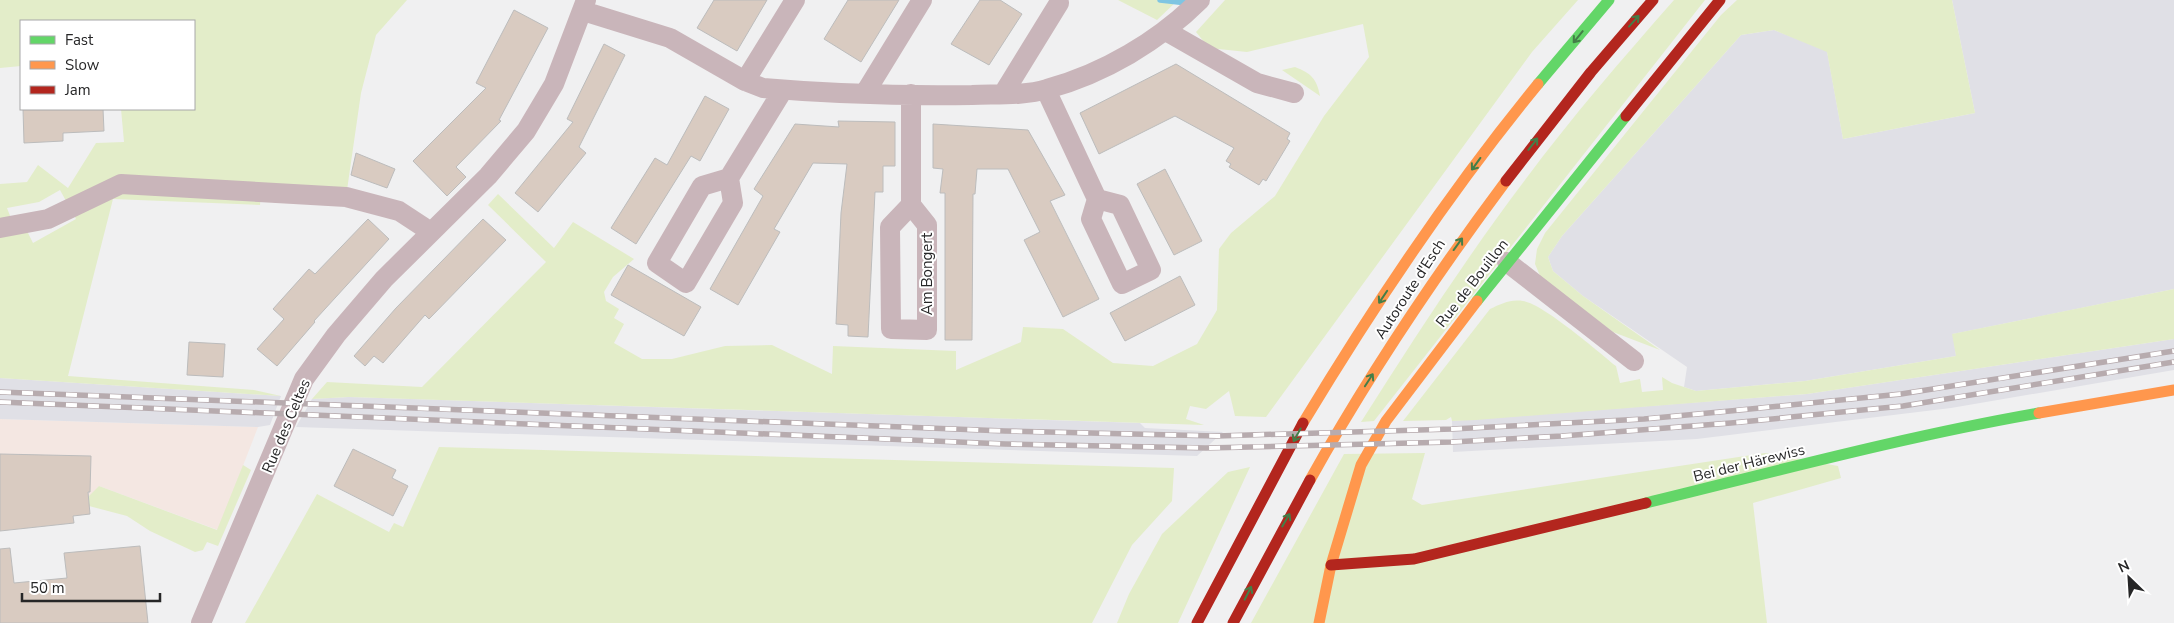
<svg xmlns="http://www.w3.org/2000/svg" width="2174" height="623" font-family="'Nunito Sans',sans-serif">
<rect width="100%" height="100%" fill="#f0f0f1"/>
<path fill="#f4e7e2" d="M0,419L258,427L218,530L99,486L89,506L0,516Z"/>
<path fill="#e0e0e6" d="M1952,0H2174V289L1953,334L1956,356L1805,381L1696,391L1684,387L1687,367L1583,296L1553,271L1548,257L1562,236L1741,35L1774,30L1827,51L1843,139L1975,113Z
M2174,339V370L1951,408L1697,439L1453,452L1452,421L1807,394Z
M0,378L281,396L270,425L258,427L0,419Z
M349,397L1140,423L1145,428L1223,432L1197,456L296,427L312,399Z"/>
<path fill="#e3edc9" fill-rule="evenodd" d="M0,0H407L376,35L361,93L346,197L261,194L260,205L113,199L68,376L254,390L281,396L0,378V184L27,182L38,165L68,188L96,143L124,142L121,109H194V21H21V66L0,68ZM60,190L76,219L33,243L27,231L17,234L7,208L39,202Z
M1118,0H1178L1157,20Z
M1225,0H1578L1532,52L1266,417L1235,416L1229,391L1206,409L1190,406L1186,419L1204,425L349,397L312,399L327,382L422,387L546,262L488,205L498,194L554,248L573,222L634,259L613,277L604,292L606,301L619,309L614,318L624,324L614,343L642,359H672L725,346L772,345L832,374L833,346L956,351V370L1021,342L1023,327L1063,329L1113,363L1153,366L1197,344L1217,310L1219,249L1231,233L1275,196L1324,116L1369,57L1363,24L1247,52L1209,48L1196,32Z
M1674,0H1705L1374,421L1361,422C1413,340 1466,258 1525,180C1571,118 1623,58 1674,0Z
M1737,0H1952L1975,113L1843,139L1827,52L1774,30L1741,35L1562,236L1548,257L1553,271L1583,296L1660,350L1613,332L1541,278L1535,264L1537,249L1545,233L1721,15Z
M1295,67C1311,73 1317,79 1320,96L1282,70Z
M2174,289V339L1807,394L1476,420L1452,421L1451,417L1446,420L1403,421L1490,309C1501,304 1510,299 1523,301C1542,303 1599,352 1616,366L1620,383L1640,379L1642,392L1663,390L1662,377L1672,383L1696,391L1805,381L1956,356L1952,334Z
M439,447L1174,468L1172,501L1132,545L1092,623H245L317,494L389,532L394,523L403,527Z
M1425,453L1412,499L1422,505L1765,453L1838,466L1841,478L1753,503L1767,623H1251L1344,454Z
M243,465L251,470L218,546L207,542L203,550L195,552L150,531L127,516L89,506V496L99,486L217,530Z
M1250,467L1178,623H1117L1129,594L1162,534L1228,472Z"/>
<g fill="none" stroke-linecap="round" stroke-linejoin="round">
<path stroke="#7fc5e2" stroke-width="5.5" d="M1160,0L1187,3"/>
</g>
<path fill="#d9cbc1" stroke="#bcbcbc" d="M714,0H767L737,51L697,28Z
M848,0H899L861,62L824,39Z
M980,0H1000L1022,14L989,65L951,44Z
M514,10L548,28L499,120L501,121L456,167L466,177L447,196L413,161L486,88L476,83Z
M604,44L625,55L579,147L586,153L538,212L515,193L573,122L567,119Z
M1176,64L1290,133L1287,139L1290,141L1266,181L1263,179L1259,185L1229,167L1231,164L1226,161L1234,148L1175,116L1099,154L1080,113Z
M705,96L729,109L700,161L691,156L636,244L611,228L655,158L667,165Z
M23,109H103L104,131L63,133V141L24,143Z
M838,121L895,122V166H883V192H875L868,337L848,336V325L836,324L841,213L847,164L813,163L774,229L780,232L738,305L710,289L763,196L754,189L795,124L839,127Z
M933,124L1028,130L1065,195L1050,201L1099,299L1063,317L1024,240L1040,232L1008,169H977L975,194H973L972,340H945V193H940L943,169L933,168Z
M356,153L395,169L387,188L351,175Z
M1165,169L1202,241L1174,255L1137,184Z
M368,219L389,239L314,321L315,322L277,366L257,349L284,319L273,309L309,269L315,274Z
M483,219L506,240L429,319L425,315L383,363L374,356L365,366L354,356L396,308Z
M628,265L701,307L684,336L611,295Z
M1180,276L1195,305L1125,341L1110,313Z
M189,342L225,344L223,377L187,375Z
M353,449L396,470L392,478L408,486L393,516L334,486Z
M0,454L91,456L90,492H88L90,514L73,516L74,523L0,531Z
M140,546L148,623H0V549L10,548L14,583L67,578L64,553Z"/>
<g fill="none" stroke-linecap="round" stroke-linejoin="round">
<path stroke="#c9b5ba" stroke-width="20" d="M583,11L670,38L745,81L763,88C832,94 903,96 972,95C996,94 1024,96 1047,89C1103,74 1159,41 1200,0
M1166,31L1257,83L1294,93
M745,81L795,0
M1046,90L1097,199L1091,219L1122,284L1151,270L1120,205L1097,199
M865,93L922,0
M1003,94L1059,3
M729,178L702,186L657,263L686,283L733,203L729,178L783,90
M911,205L927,225V330L891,329L890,227L911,205V94
M0,228L48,219L121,184L346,197L399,211L431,232
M1507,262L1634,361
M201,623L304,379L336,335L384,279L488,176L526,131L554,84L586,0"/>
<path stroke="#63d668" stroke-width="11" d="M1538,84L1609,0
M1477,301L1626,116
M1646,503C1777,471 1907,436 2039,413"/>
<path stroke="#ff974d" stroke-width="11" d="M2039,413L2174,390
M1303,423C1374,305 1451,190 1538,84
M1310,480C1368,376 1435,276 1506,181
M1319,623L1331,565L1361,465L1386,421L1477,301"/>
<path stroke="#b3261e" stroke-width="11" d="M1626,116L1720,0
M1506,181L1591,72L1653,0
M1331,565L1414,559L1646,503
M1197,623L1303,423
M1233,623L1310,480"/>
<defs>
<path id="rail" d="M0,392L1005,431L1217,436L1452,429L1644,419L1730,411L1901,394L2174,351
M0,402L1005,444L1206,448L1452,442L1562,436L1731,423L1903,406L2174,362"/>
</defs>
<use href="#rail" stroke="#b7abae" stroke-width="5.5"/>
<use href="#rail" stroke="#fff" stroke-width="4" stroke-dasharray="11" stroke-linecap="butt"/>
</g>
<defs><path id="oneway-shaft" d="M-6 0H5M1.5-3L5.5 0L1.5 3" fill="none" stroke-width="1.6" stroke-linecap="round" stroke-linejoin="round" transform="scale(1.25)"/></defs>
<g stroke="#447e48">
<use href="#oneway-shaft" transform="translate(1634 21) rotate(-48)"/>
<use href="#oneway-shaft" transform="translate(1578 37) rotate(129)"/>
<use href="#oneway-shaft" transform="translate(1533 144) rotate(-52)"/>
<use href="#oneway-shaft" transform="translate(1476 164) rotate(126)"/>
<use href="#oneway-shaft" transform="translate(1458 244) rotate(-54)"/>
<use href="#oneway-shaft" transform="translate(1383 297) rotate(124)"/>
<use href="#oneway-shaft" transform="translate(1369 380) rotate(-57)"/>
<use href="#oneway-shaft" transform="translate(1297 435) rotate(119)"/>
<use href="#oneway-shaft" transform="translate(1286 520) rotate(-60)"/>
<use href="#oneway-shaft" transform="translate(1248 593) rotate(-63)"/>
</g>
<g text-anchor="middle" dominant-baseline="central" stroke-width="4" stroke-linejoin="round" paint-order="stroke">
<g font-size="15" fill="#262627" stroke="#fff">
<text transform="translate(927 274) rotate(-90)">Am Bongert</text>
<text transform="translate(1472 283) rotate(-52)">Rue de Bouillon</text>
<text transform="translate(1410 289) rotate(-57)">Autoroute d'Esch</text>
<text transform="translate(286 426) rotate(-67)">Rue des Celtes</text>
<text transform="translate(1749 463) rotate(-14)">Bei der Härewiss</text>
</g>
</g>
<rect x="20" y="20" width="175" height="90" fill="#ffffff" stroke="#a8a8a9"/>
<rect x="30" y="36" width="25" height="8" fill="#63d668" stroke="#a8a8a9"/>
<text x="65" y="45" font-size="15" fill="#262627">Fast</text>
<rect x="30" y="61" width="25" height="8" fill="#ff974d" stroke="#a8a8a9"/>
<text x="65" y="70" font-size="15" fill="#262627">Slow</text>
<rect x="30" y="86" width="25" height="8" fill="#b3261e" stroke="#a8a8a9"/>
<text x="65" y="95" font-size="15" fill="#262627">Jam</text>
<g transform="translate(2129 578) rotate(335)" stroke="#ffffff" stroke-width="4" paint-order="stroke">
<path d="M0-4L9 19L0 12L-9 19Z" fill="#262627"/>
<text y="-8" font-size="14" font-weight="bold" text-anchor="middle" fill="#262627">N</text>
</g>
<path d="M22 593v8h138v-8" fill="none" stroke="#262627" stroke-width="2.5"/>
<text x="30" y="593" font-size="15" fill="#262627" stroke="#ffffff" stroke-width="4" paint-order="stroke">50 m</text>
</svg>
